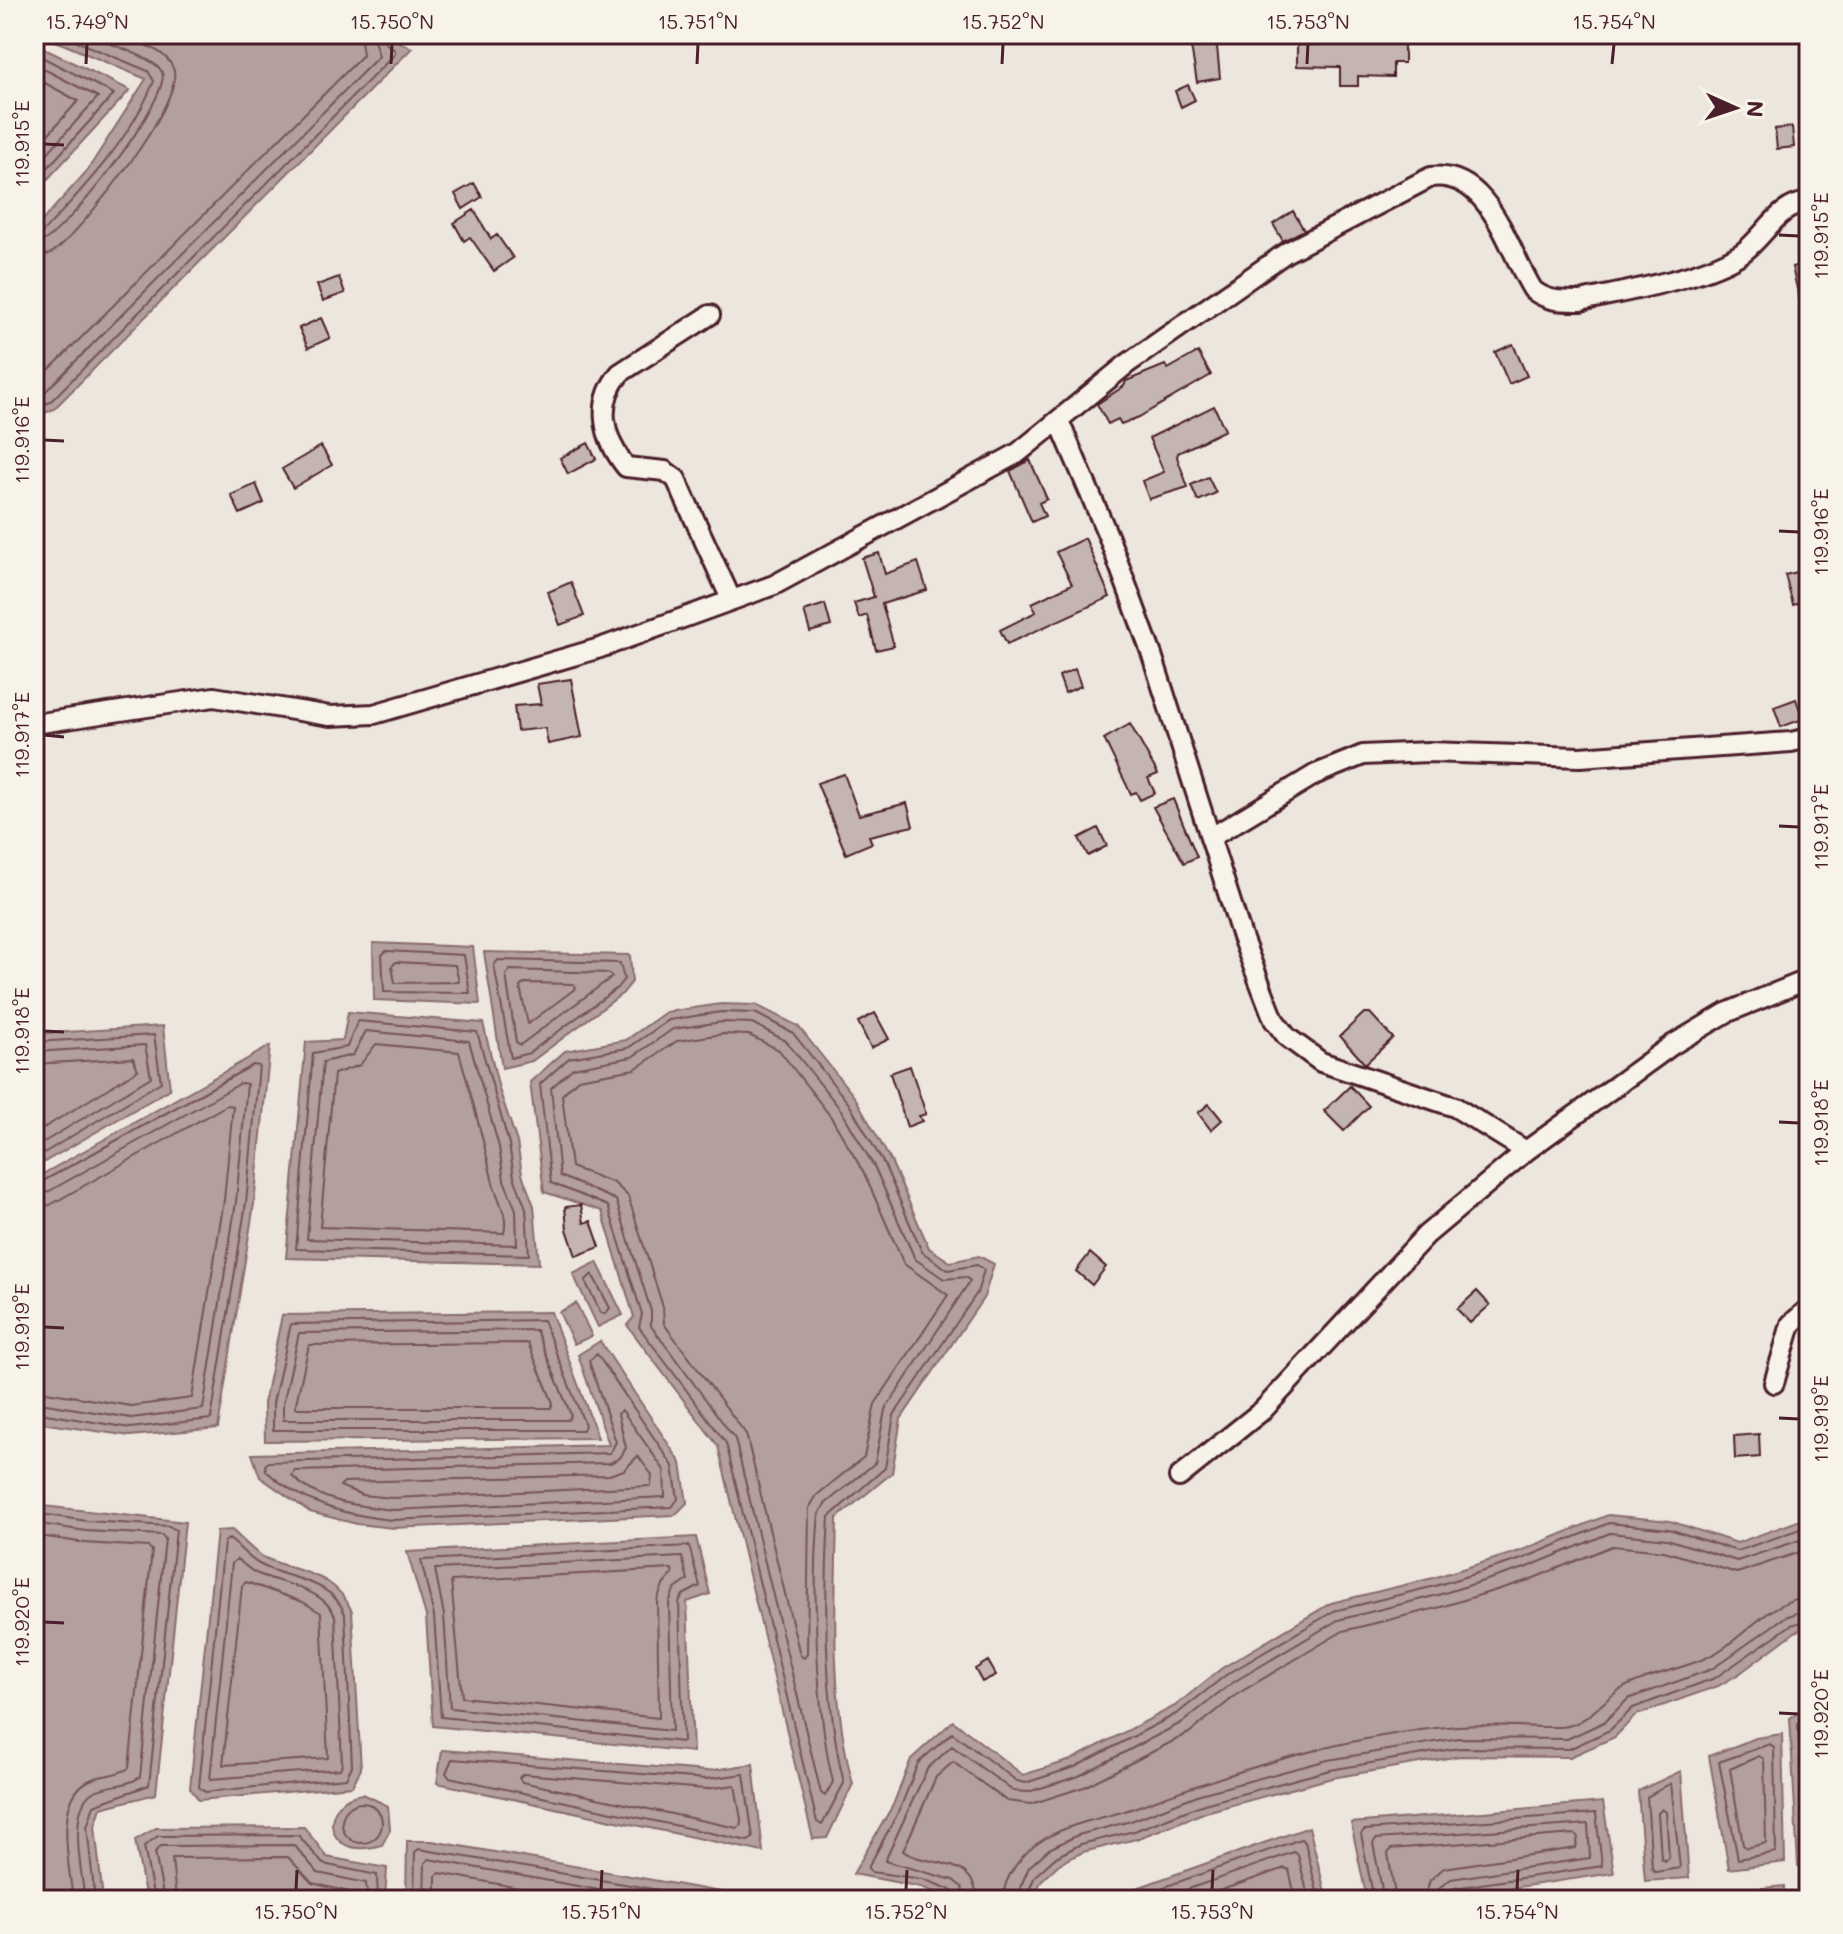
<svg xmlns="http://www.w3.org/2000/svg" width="1843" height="1934" font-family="Mali,sans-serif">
<rect width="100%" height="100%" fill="#ece6dd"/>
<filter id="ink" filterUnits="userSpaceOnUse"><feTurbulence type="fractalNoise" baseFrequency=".0125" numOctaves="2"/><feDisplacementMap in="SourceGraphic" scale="16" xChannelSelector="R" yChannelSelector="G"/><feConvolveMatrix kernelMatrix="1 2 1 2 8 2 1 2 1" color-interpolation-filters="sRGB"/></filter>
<g filter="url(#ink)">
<path fill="#b39f9d" stroke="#896c6f" stroke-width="2" d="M39,34H384L412,48L54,409L34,418V230L87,171L146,79Z
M34,44L130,90L34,194Z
M373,943L473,947L480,1004L374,1000Z
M484,952L630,955L632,982L623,993L532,1061L502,1068Z
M721,1004L756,1005L798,1026L856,1099L891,1161L929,1248L950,1262L979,1256L994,1264L984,1297L901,1419L892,1473L837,1518C835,1605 830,1700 853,1784L827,1838L813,1839L718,1446L627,1325L634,1317L602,1211L544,1192L530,1082L565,1051L626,1040L666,1012Z
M348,1012L483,1023L499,1089L517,1142L522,1174L534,1206L539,1264L286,1258L306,1042L343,1040Z
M163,1026L170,1089L34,1168V1034Z
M270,1046L254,1204L218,1428L130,1436L41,1423L34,1418V1179Z
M597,1262L623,1315L598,1327L573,1274Z
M576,1303L592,1336L574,1344L559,1312Z
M551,1312L598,1438L265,1441L264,1403L282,1315Z
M600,1341L681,1463L687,1503L675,1515L393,1528L357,1524L310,1512L260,1477L252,1454L609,1445L578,1355Z
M34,1505L185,1522L156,1794L101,1808L95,1826L103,1900H34Z
M1608,1515L1670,1521L1737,1543L1809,1517V1626L1795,1632L1739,1674L1718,1686L1636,1715L1615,1737L1570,1757L1460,1756L1332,1778L1206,1812L1136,1839L1083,1852L1059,1864L1042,1880L1031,1900H956L921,1887L853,1874L893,1805L911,1759L953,1721L1023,1775L1071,1760L1175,1706L1222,1668L1331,1603L1433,1578L1520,1551Z
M232,1530C242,1539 253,1552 265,1558C301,1574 334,1571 352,1611L361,1769L352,1786L199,1800L190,1788L217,1531Z
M696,1537L710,1594L687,1602L693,1752L433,1726L426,1616L407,1552Z
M1809,1706V1865L1798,1866L1790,1718Z
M1782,1734L1785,1862L1729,1869L1709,1756L1756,1738Z
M442,1750L707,1771L753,1764L763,1852L437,1783Z
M1681,1771L1689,1878L1645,1881L1638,1791Z
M363,1794L388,1806L390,1830L382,1845C318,1863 320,1797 363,1794Z
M1603,1802L1614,1873L1429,1900H1367L1351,1823Z
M304,1827L327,1857L387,1868L385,1900H146L135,1840L156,1828Z
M1309,1827L1327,1900H1103Z
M407,1841H432L743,1896L741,1900H406Z
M1784,1886V1900H1672V1896Z"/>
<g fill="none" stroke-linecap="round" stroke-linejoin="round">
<path stroke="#745259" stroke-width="2" d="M34,53L114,94L34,183
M34,64L98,97L34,168
M34,77L78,101L34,150
M34,235L43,232C83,189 132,137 154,81L148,71L59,34
M34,245C60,244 173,96 162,72C155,57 101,41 85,34
M34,257C43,257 50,255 57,249C84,227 187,100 173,68C165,48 135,42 116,34
M34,385L363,55L360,34
M34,398L44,393L379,56L372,34
M34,409L50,402L395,54V50L384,42L383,34
M386,951L464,955L470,993L384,992L382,955Z
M498,960L620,963L624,979L617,988L529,1053L511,1058L494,965Z
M396,962L455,965L459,982L395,983L392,966Z
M510,970L608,973L612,977L520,1045L516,1042L506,975Z
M524,983L573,984L576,988L528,1024L520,987Z
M721,1012L755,1013L793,1033L849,1104L884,1164L922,1252L948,1270L977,1265L984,1270L977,1293L894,1415L885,1468L829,1517C824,1601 824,1702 844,1783L822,1825L817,1822L726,1443L639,1327L642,1314L608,1206L551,1183L540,1084L569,1058L628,1048L669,1020Z
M358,1021L477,1032L509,1144L514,1177L526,1208L529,1255L296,1249L313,1053L347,1047Z
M722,1022L752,1023L786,1041L841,1110L875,1168L915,1259L944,1279L966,1277L970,1281L885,1410L875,1463L825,1504L819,1514C812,1585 816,1713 833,1782L825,1796L821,1793L735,1439L651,1326V1311L616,1200L560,1176L551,1088L573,1068L632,1057L673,1029Z
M366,1031L469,1041L499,1147L504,1180L516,1210L517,1245L307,1239L323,1062L353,1055Z
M723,1034L749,1035L779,1050L831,1117L864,1173L904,1264L948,1295L875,1404L864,1457L817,1495L809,1508L807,1654L804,1658L800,1655L746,1434L664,1324L663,1307L628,1196L614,1183L571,1167L562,1095L578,1079L635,1069L677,1041Z
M34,1042L154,1035L161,1082L34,1159
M376,1044L459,1052C471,1095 483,1137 492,1179C496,1197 509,1214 504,1233L320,1227L334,1074L360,1065Z
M34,1052L145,1045L151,1077L34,1148
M34,1064L133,1058L138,1070L34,1134
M34,1186L253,1065L259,1066L246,1203L211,1419L130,1428L34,1412
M34,1196L46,1193L241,1083L247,1084L236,1202L203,1409L131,1418L34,1402
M34,1208L50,1205L227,1105L233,1106L224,1200L192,1398L131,1406L34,1390
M592,1274L610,1308L605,1314L601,1313L585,1281Z
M543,1320L585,1425L583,1430H273V1403L291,1324Z
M536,1330L571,1415L568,1420H283V1404L299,1333Z
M528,1343L553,1403L551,1408H295L309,1345Z
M597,1354L673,1466L678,1499L672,1507L392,1520C344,1515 303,1504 266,1471L265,1465L269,1462L610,1453L616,1442L589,1361Z
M622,1410L664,1470L665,1497L393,1510C357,1506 318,1502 292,1476L295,1471L610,1463L620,1458L626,1448L618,1414Z
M638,1456L652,1475L651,1486L393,1498L362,1495L340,1486L344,1482L609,1475L624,1470Z
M34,1513L87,1521L169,1526L176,1530L149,1785L94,1805L87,1827L95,1900
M34,1523L86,1531L162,1535L165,1539L140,1777C127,1787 107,1784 93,1792C67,1807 82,1875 85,1900
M34,1535L85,1543L148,1547L152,1550L129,1768C118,1776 101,1774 88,1781C53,1800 70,1868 73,1900
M229,1539C239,1546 248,1558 259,1564C289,1581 330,1577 345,1614L352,1766L346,1778L205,1792L199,1787L224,1542Z
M689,1546L700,1586L683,1595L679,1602L683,1742L441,1717L434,1616L421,1560Z
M682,1557L688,1580L674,1590L669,1603L672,1731L450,1708L444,1615L435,1569Z
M237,1559C244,1564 250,1571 258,1574C284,1585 323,1588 335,1616L342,1764L340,1769L210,1779L232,1563Z
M672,1569L673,1574L663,1585L657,1600L659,1718L462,1697L451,1581Z
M246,1582L303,1602L321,1613L328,1758L223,1765L242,1586Z
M1809,1715L1798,1724L1805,1854L1809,1858
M1770,1744L1774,1748L1776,1852L1738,1859L1719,1762Z
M1759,1756L1764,1759L1766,1843L1747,1848L1743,1845L1730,1769Z
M452,1759L706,1779L744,1774L753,1838L748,1841L449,1777L446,1773Z
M523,1774L705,1789L735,1785L742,1825L737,1828L522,1782L519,1778Z
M1671,1783L1680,1868L1655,1872L1652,1868L1647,1797Z
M342 1823a20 20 0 1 1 40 0a20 20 0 1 1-40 0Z
M1662,1809L1666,1812L1669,1857L1665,1861L1661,1858L1658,1813Z
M154,1900L144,1846L158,1836L298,1835L323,1864L377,1875L378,1900
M164,1900L155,1852L161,1846L294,1845L318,1873L366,1883L368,1900
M176,1900L172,1858L288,1857L312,1883L353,1893L356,1900
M414,1900L415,1852L419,1849L718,1900
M424,1900L425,1863L429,1859L654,1900
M436,1900V1876L440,1873L582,1900
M955,1900L951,1890L923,1879L871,1872L868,1868L900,1809L918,1763L952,1733L1017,1781L1025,1783L1075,1767L1178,1713L1226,1675L1334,1611L1435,1586L1522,1559L1609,1523L1669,1529L1737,1551L1809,1526
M965,1900L962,1887L953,1880L885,1861L927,1769L952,1746L1013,1791L1028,1792L1079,1776L1183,1722L1232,1683L1338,1620L1438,1595L1525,1568L1610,1533L1667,1539L1737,1561L1809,1537
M977,1900C975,1854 927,1868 903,1851L936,1777L953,1762L1007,1801L1031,1804L1084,1787L1189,1733L1239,1693L1343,1631L1441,1607L1529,1580L1612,1546L1664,1551L1737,1573L1809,1549
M1003,1900C1003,1875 1025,1850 1046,1838C1073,1822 1102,1819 1131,1809C1236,1770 1347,1735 1458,1726C1493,1723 1527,1728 1561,1727C1588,1725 1601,1701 1621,1689C1652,1671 1693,1669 1722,1649C1749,1631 1775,1598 1809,1597
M1015,1900L1029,1867L1049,1849L1078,1835L1131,1821L1200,1794L1328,1760L1459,1738L1567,1739L1604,1722L1628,1699L1712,1669L1785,1617L1809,1609
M1025,1900L1035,1876L1056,1857L1081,1844L1134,1831L1204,1804L1330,1770L1459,1748L1569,1749L1610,1730L1633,1708L1715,1678L1791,1625L1809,1620
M1127,1900L1301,1839L1305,1842L1319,1900
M1157,1900L1294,1852L1298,1855L1309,1900
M1193,1900L1285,1868L1289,1870L1296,1900
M1374,1900L1361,1834L1364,1830L1596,1813L1602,1866L1454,1888L1448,1892L1447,1900
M1384,1900L1373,1843L1376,1839L1588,1824L1590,1858L1451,1879L1440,1887L1436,1900
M1396,1900L1388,1854L1391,1849L1574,1834L1578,1837L1576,1848L1444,1868L1430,1880L1424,1900"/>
</g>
<path fill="#c4b5b0" stroke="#4a1f2b" stroke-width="2" d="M1320,34H1404V63H1393V77L1358,76V86H1340V67L1297,66V45H1320Z
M1216,36L1220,78L1197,82L1190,41Z
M1188,85L1195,100L1181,107L1175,91Z
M1792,127L1794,147L1777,149L1775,129Z
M474,183L482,197L463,209L455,194Z
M474,210L491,239L497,235L513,258L494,271L470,237L464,241L454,223Z
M1293,211L1304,230L1283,241L1273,224Z
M1809,262V314L1803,315L1792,267Z
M339,277L345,293L323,301L317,285Z
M321,318L330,338L308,348L299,328Z
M1513,344L1527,376L1509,384L1495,352Z
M1198,352L1211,375L1139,417L1121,424L1118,419L1108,424L1097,404L1124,386L1126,381L1165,365L1168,369Z
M1214,406L1225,430L1178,453L1177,457L1188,487L1149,499L1142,481L1164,472L1149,438Z
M588,443L596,459L568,474L560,458Z
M321,446L332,465L293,488L282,469Z
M1030,460L1047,499L1039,503L1045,516L1032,522L1010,471Z
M1208,477L1216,493L1198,501L1191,485Z
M256,484L264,503L240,514L231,495Z
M1085,538L1110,597L1007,644L1000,630L1036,612L1032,603L1072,584L1056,552Z
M879,553L885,574L918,562L927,590L882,604L894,646L876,650L867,615L859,618L854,603L874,597L862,558Z
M1809,569V600L1793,605L1785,575Z
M571,582L584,616L560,625L548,592Z
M825,604L831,626L810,632L804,611Z
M1075,669L1081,686L1065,693L1059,676Z
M571,679L582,737L548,744L545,728L517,731L514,706L541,704L537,684Z
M1796,699L1803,719L1781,727L1774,707Z
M1130,724L1158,774L1148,778L1155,793L1140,800L1136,792L1131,794L1104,739Z
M844,774L859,815L907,803L913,826L869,836L872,843L846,854L817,783Z
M1173,799L1197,857L1184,863L1153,807Z
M1098,828L1107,846L1088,856L1079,838Z
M875,1013L889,1039L871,1048L858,1022Z
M1364,1013H1370L1393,1038L1365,1064L1340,1036Z
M910,1066L926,1114L919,1116L922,1121L907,1127L890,1073Z
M1350,1086L1369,1106L1344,1131L1324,1111Z
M1209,1104L1222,1120L1211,1130L1198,1113Z
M581,1205L584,1223L591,1221L600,1247L576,1256L567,1229L565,1207Z
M1090,1253L1106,1267L1092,1285L1076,1271Z
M1477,1291L1490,1305L1470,1323L1457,1309Z
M1759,1434L1760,1457L1735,1459L1734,1436Z
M988,1661L996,1675L982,1682L975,1669Z"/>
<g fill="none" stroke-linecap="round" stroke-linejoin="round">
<defs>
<path id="minor" d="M710,315L620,373C595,403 603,438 626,467L665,471L676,479L731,599
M1059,421L1109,538L1152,655L1242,937L1274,1020L1287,1037L1321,1062L1455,1107L1526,1151
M34,724L214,697L330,716L374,714L600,648L774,585L1018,453L1127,364L1287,252L1431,177C1490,170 1508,251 1533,290C1548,302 1563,301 1581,301C1626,291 1705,278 1742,253C1766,236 1777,205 1809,202
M1210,838L1316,774L1363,755L1428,752L1580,757L1791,742L1809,738
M1774,1383L1791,1324L1809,1308
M1179,1477L1263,1410L1426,1235L1526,1151L1672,1045L1726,1013L1809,979"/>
</defs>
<use href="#minor" stroke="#4a1f2b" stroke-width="24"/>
<use href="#minor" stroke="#f7f3e8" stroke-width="18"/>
</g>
</g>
<path fill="none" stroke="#4a1f2b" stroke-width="3" d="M86,64L87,44M391,64L392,44M697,64L698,44M1002,64L1003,44M1307,64L1308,44M1612,64L1614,44M44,144L64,145M1779,235L1799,236M44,440L64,441M1779,531L1799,532M44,735L64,737M1779,826L1799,827M44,1031L64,1032M1779,1122L1799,1123M44,1327L64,1328M1779,1418L1799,1419M44,1622L64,1623M1779,1713L1799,1714M296,1890L297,1870M601,1890L602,1870M906,1890L907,1870M1212,1890L1213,1870M1517,1890L1518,1870"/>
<rect width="1843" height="1934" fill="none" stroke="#f7f3e8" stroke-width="88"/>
<g transform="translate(1735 108) rotate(93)" stroke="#f7f3e8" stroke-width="6" paint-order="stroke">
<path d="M0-6L14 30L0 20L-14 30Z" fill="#4a1f2b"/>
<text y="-12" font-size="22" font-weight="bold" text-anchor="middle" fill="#4a1f2b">N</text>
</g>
<rect x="44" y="44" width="1755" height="1846" fill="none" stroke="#4a1f2b" stroke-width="3"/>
<g font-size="20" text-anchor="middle" fill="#4a1f2b">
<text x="87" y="29">15.749°N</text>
<text x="392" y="29">15.750°N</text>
<text x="698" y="29">15.751°N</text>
<text x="1003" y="29">15.752°N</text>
<text x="1308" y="29">15.753°N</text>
<text x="1614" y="29">15.754°N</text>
<text transform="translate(22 144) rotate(-90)" y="7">119.915°E</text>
<text transform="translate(1821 236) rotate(-90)" y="7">119.915°E</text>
<text transform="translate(22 440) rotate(-90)" y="7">119.916°E</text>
<text transform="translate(1821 532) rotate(-90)" y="7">119.916°E</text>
<text transform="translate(22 735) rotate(-90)" y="7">119.917°E</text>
<text transform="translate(1821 827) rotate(-90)" y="7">119.917°E</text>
<text transform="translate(22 1031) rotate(-90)" y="7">119.918°E</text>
<text transform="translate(1821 1123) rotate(-90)" y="7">119.918°E</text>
<text transform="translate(22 1327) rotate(-90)" y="7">119.919°E</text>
<text transform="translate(1821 1419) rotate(-90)" y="7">119.919°E</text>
<text transform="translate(22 1622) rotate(-90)" y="7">119.920°E</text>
<text transform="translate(1821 1714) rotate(-90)" y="7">119.920°E</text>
<text x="296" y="1919">15.750°N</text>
<text x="601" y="1919">15.751°N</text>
<text x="906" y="1919">15.752°N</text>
<text x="1212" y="1919">15.753°N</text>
<text x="1517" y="1919">15.754°N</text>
</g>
</svg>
